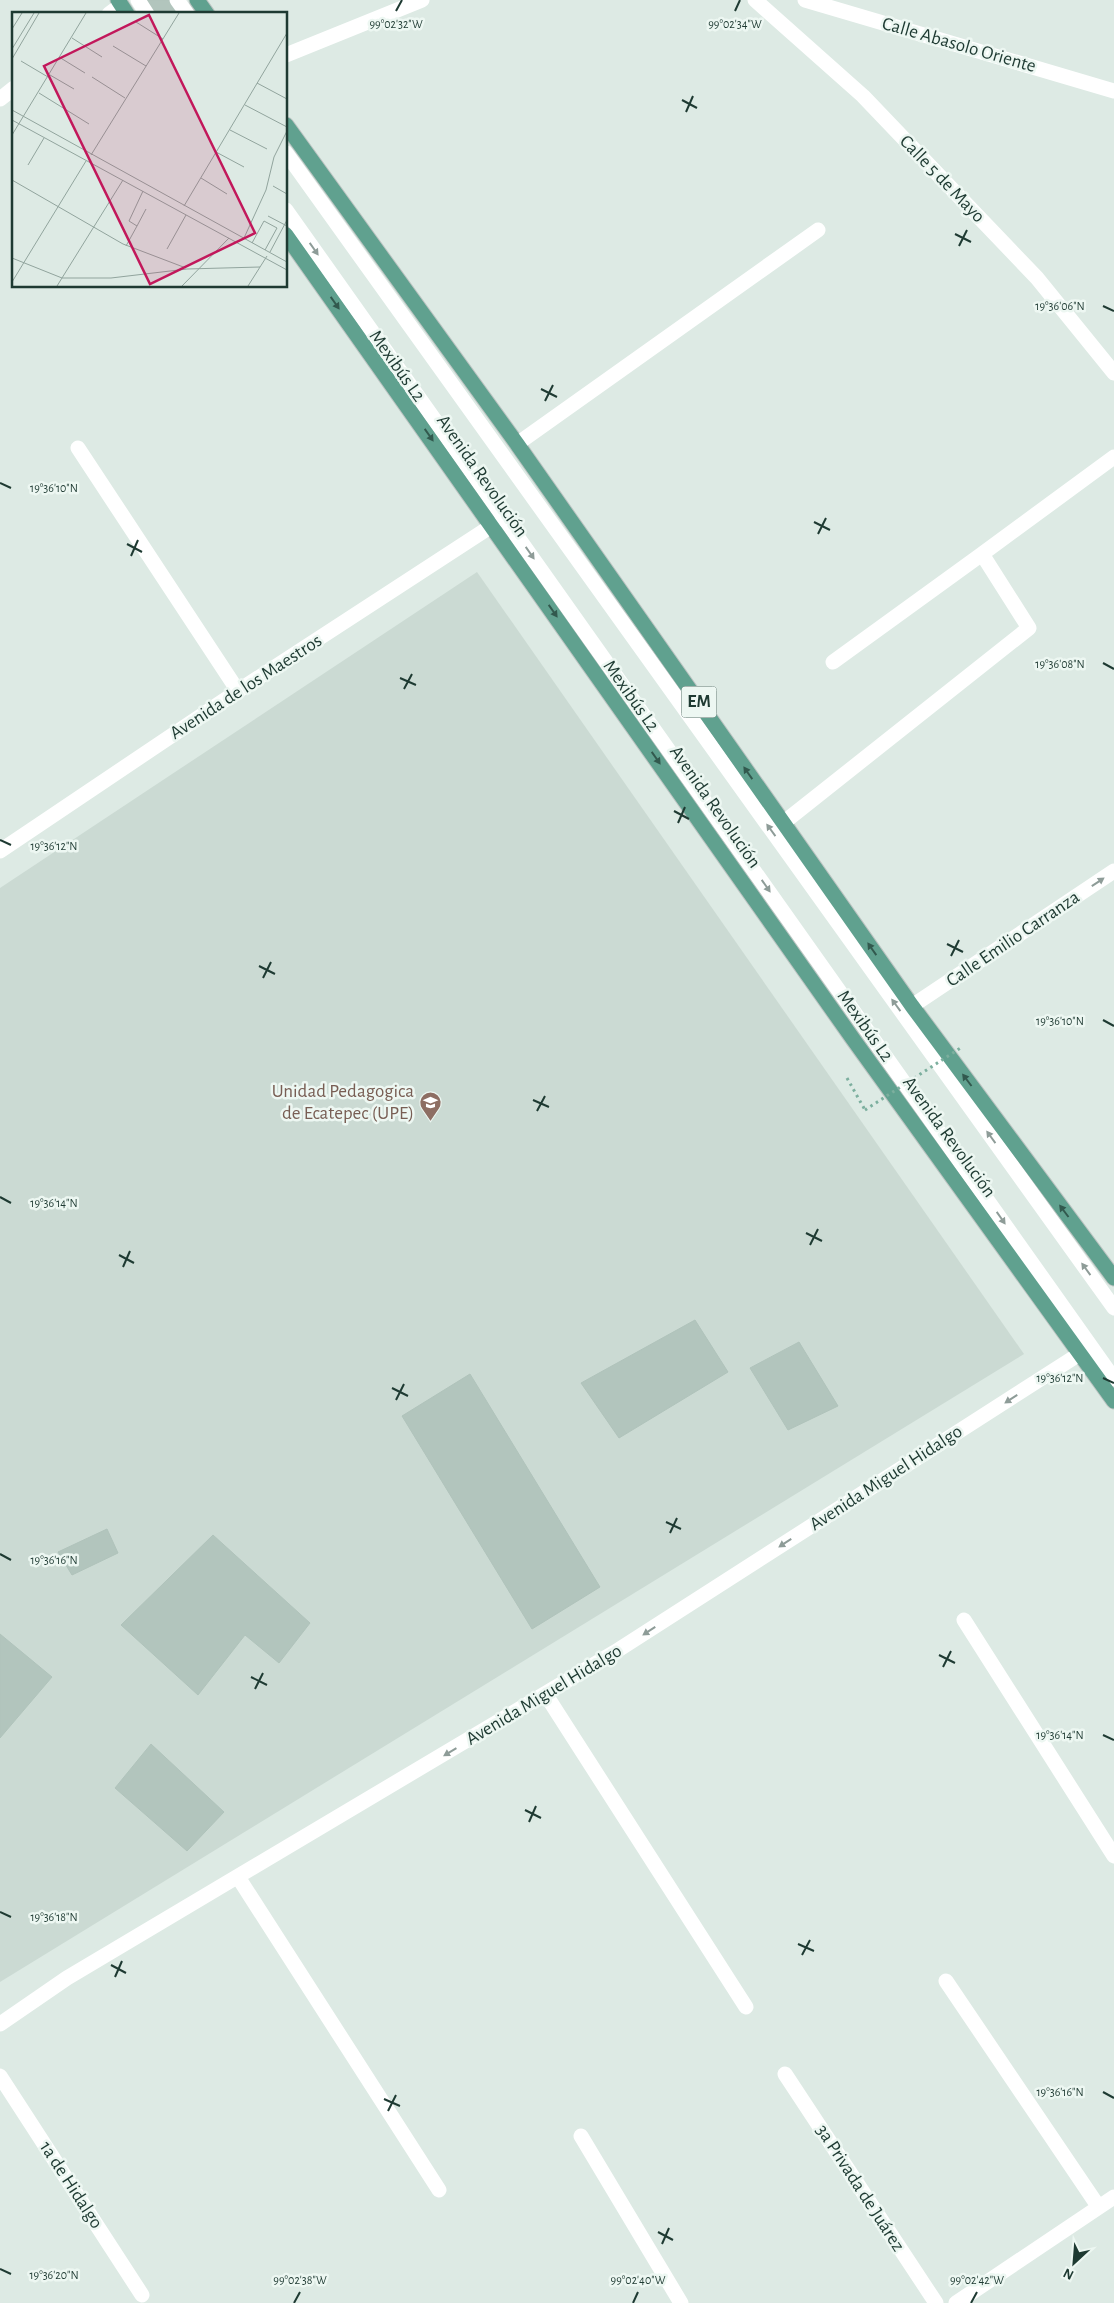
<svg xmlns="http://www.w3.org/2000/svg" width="1114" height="2303" font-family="'Alegreya Sans',sans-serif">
<rect width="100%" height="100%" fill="#ddeae4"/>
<path fill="#cbdad3" d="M477,572L1024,1354L0,1982V888Z"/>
<path fill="#b2c5bd" stroke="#b0c3bb" d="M140,0H175L185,14H149Z
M695,1320L728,1372L619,1438L581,1383Z
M799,1342L838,1406L788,1430L750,1368Z
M470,1374L600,1587L532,1629L402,1416Z
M107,1529L118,1553L72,1575L58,1552Z
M213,1535L310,1623L279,1663L245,1635L198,1695L121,1625Z
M0,1634L52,1677L0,1738Z
M151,1744L224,1812L187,1851L115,1788Z"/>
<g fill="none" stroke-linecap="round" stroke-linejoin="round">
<defs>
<path id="major" d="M118,0L127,14
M197,0L207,14
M286,125L517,444L912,1006L1114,1278
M286,235L853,1039L1114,1401"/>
</defs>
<use href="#major" stroke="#bcc4c2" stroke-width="17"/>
<path stroke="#7caf9e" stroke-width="3" stroke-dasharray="2.5 4" stroke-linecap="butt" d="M847,1078L865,1110"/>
<path stroke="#fff" stroke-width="15" d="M138,0L147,14
M177,0L187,14
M755,0L863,96L1037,278L1114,373
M805,0L1114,91
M109,14L121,5
M286,55L422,0
M0,99L14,88
M286,153L1114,1308
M286,210L1114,1379
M517,444L818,230
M78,448L238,691
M833,662L982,554
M783,823L1029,628L982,554L1114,457
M0,851L238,691L493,525
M912,1006L1114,871
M964,1620L1114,1856
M546,1695L746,2007
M238,1877L439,2190
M946,1981L1098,2206
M0,2024L67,1978L615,1652L1081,1353
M785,2074L936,2303
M0,2076L142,2295
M581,2136L681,2303
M956,2303L1114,2197"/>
<use href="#major" stroke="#60a18f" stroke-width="15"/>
<path stroke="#7caf9e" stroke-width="3" stroke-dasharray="2.5 4" stroke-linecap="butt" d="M865,1110L962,1047"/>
</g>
<defs><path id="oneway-solid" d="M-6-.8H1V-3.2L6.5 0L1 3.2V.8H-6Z" transform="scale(1.25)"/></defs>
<g fill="#8e9c98">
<use href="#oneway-solid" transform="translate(314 249) rotate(55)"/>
<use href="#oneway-solid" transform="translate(530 553) rotate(55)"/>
<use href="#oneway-solid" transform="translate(771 830) rotate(-126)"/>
<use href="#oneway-solid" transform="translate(1098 882) rotate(-34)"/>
<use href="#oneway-solid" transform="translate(766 886) rotate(55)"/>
<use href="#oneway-solid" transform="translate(896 1005) rotate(-126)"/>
<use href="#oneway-solid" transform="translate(991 1137) rotate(-126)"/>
<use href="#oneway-solid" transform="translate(1001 1218) rotate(55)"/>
<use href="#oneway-solid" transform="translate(1086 1269) rotate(-126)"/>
<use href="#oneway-solid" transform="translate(1011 1399) rotate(147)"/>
<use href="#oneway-solid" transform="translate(785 1543) rotate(147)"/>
<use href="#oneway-solid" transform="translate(649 1631) rotate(147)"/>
<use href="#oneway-solid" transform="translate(450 1752) rotate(149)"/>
</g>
<g fill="#32594e">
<use href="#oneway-solid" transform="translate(335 303) rotate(55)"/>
<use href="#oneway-solid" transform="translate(429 435) rotate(55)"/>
<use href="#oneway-solid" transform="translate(553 611) rotate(55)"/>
<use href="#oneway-solid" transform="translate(656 758) rotate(55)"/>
<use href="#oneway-solid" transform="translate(748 773) rotate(-125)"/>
<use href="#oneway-solid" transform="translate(872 949) rotate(-125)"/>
<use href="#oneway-solid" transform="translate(967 1080) rotate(-127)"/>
<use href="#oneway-solid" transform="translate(1064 1211) rotate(-127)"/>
</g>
<path fill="none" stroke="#1e3a32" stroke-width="2" d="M396,11L402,0M735,11L740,0M682,100L697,108M686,112L693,96M955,234L971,242M959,246L967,230M1103,306L1114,311M541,389L557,397M545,401L553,385M0,483L11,488M814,522L830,530M818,534L826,518M127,544L142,552M131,556L138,540M1103,663L1114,669M400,678L416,685M404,689L412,674M674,811L689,819M678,823L685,807M0,840L11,845M947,944L963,952M951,956L959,940M259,966L275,974M263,978L271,962M1103,1020L1114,1026M533,1100L549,1107M537,1111L545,1096M0,1197L11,1203M806,1233L822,1241M810,1245L818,1229M119,1255L134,1263M123,1267L130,1251M1103,1378L1114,1383M392,1388L408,1396M396,1400L404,1384M666,1522L681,1529M670,1533L677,1518M0,1554L11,1560M939,1655L955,1663M943,1667L951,1651M251,1677L267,1685M255,1689L263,1673M1103,1735L1114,1740M525,1810L541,1818M529,1822L536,1806M0,1912L11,1917M798,1944L814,1951M802,1955L810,1940M111,1965L126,1973M115,1977L122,1961M1103,2092L1114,2098M384,2099L400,2106M388,2111L396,2095M658,2232L673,2240M662,2244L669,2228M0,2269L11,2274M294,2303L300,2292M633,2303L638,2292M971,2303L977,2292"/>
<defs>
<symbol id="school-pin" viewBox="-11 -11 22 30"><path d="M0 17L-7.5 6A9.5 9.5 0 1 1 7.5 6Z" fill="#8d6e63" stroke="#edf7f2"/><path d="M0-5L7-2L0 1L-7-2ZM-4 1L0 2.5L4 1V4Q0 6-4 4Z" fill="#fff"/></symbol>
</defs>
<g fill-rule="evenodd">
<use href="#school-pin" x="418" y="1090" width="25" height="34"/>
</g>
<g text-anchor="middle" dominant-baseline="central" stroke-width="5" stroke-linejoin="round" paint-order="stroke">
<rect fill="#edf7f2" stroke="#5c736c" stroke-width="1" x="681.5" y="686.5" width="35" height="31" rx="4"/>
<g font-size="18" font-weight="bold" fill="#1e3a32">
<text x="699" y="702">EM</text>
</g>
<g font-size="19" fill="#1e3a32" stroke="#edf7f2">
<text transform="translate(959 45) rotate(16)">Calle Abasolo Oriente</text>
<text transform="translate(942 179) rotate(46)">Calle 5 de Mayo</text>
<text transform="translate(397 366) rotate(55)">Mexibús L2</text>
<text transform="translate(482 476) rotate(55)">Avenida Revolución</text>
<text transform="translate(246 687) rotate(-33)">Avenida de los Maestros</text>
<text transform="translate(631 696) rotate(55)">Mexibús L2</text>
<text transform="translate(715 807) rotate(55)">Avenida Revolución</text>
<text transform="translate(1013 939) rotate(-34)">Calle Emilio Carranza</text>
<text transform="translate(865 1026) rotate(55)">Mexibús L2</text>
<text transform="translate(949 1137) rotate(54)">Avenida Revolución</text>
<text transform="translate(886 1478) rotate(-33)">Avenida Miguel Hidalgo</text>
<text transform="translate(544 1695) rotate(-31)">Avenida Miguel Hidalgo</text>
<text transform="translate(71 2185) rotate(57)">1a de Hidalgo</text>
<text transform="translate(860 2188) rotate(57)">3a Privada de Juárez</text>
</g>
<g font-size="19" fill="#785e54" stroke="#edf7f2" text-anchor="end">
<text x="414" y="1091">Unidad Pedagogica<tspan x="414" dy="22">de Ecatepec (UPE)</tspan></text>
</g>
</g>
<g transform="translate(12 12)">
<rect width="275" height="275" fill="#ddeae4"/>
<path fill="none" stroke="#91a49d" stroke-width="1" d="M124,10L151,27M0,17L10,1M60,26L90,45M101,34L134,54M0,37L22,1M47,45L73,61M0,47L27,1M9,49L36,65M38,63L62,77M80,65L113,86M245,71L275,87M27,81L77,112M233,93L275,115M0,98L275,250M0,108L275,258M218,118L255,137M0,123L74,1M204,140L232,155M79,143L167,1M16,153L32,126M189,166L215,182M0,168L111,232L174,256M261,174L275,182M172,194L275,21M256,204L275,214M125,214L134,197M232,226L254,178L262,145L275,119M240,231L252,209L265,216L253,238M114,234L125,214L117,209L131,179M155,237L174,203M258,240L275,208M0,246L50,266H99L175,257L248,255M0,270L74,149M45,274L111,168M170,274L217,226M236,274L255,244"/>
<path fill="#c2185b" fill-opacity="0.15" stroke="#c2185b" stroke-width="2.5" d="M137,3L243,221L138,272L32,54Z"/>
<rect width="275" height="275" fill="none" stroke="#1e3a32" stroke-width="2.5"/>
</g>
<g font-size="12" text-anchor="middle" fill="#1e3a32" stroke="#edf7f2" stroke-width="5" stroke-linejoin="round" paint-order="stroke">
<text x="396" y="28">99°02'32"W</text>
<text x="735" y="28">99°02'34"W</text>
<text x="1060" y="310">19°36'06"N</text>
<text x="54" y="492">19°36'10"N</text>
<text x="1060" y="668">19°36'08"N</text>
<text x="54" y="850">19°36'12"N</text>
<text x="1060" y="1025">19°36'10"N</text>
<text x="54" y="1207">19°36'14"N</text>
<text x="1060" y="1382">19°36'12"N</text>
<text x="54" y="1564">19°36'16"N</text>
<text x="1060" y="1739">19°36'14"N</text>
<text x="54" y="1921">19°36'18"N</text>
<text x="1060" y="2096">19°36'16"N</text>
<text x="54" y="2279">19°36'20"N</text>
<text x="300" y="2284">99°02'38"W</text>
<text x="638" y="2284">99°02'40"W</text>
<text x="977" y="2284">99°02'42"W</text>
</g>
<g transform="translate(1074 2263) rotate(206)" stroke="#edf7f2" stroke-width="4" paint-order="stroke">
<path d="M0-4L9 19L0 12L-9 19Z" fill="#1e3a32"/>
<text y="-8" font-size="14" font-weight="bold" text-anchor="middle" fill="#1e3a32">N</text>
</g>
</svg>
